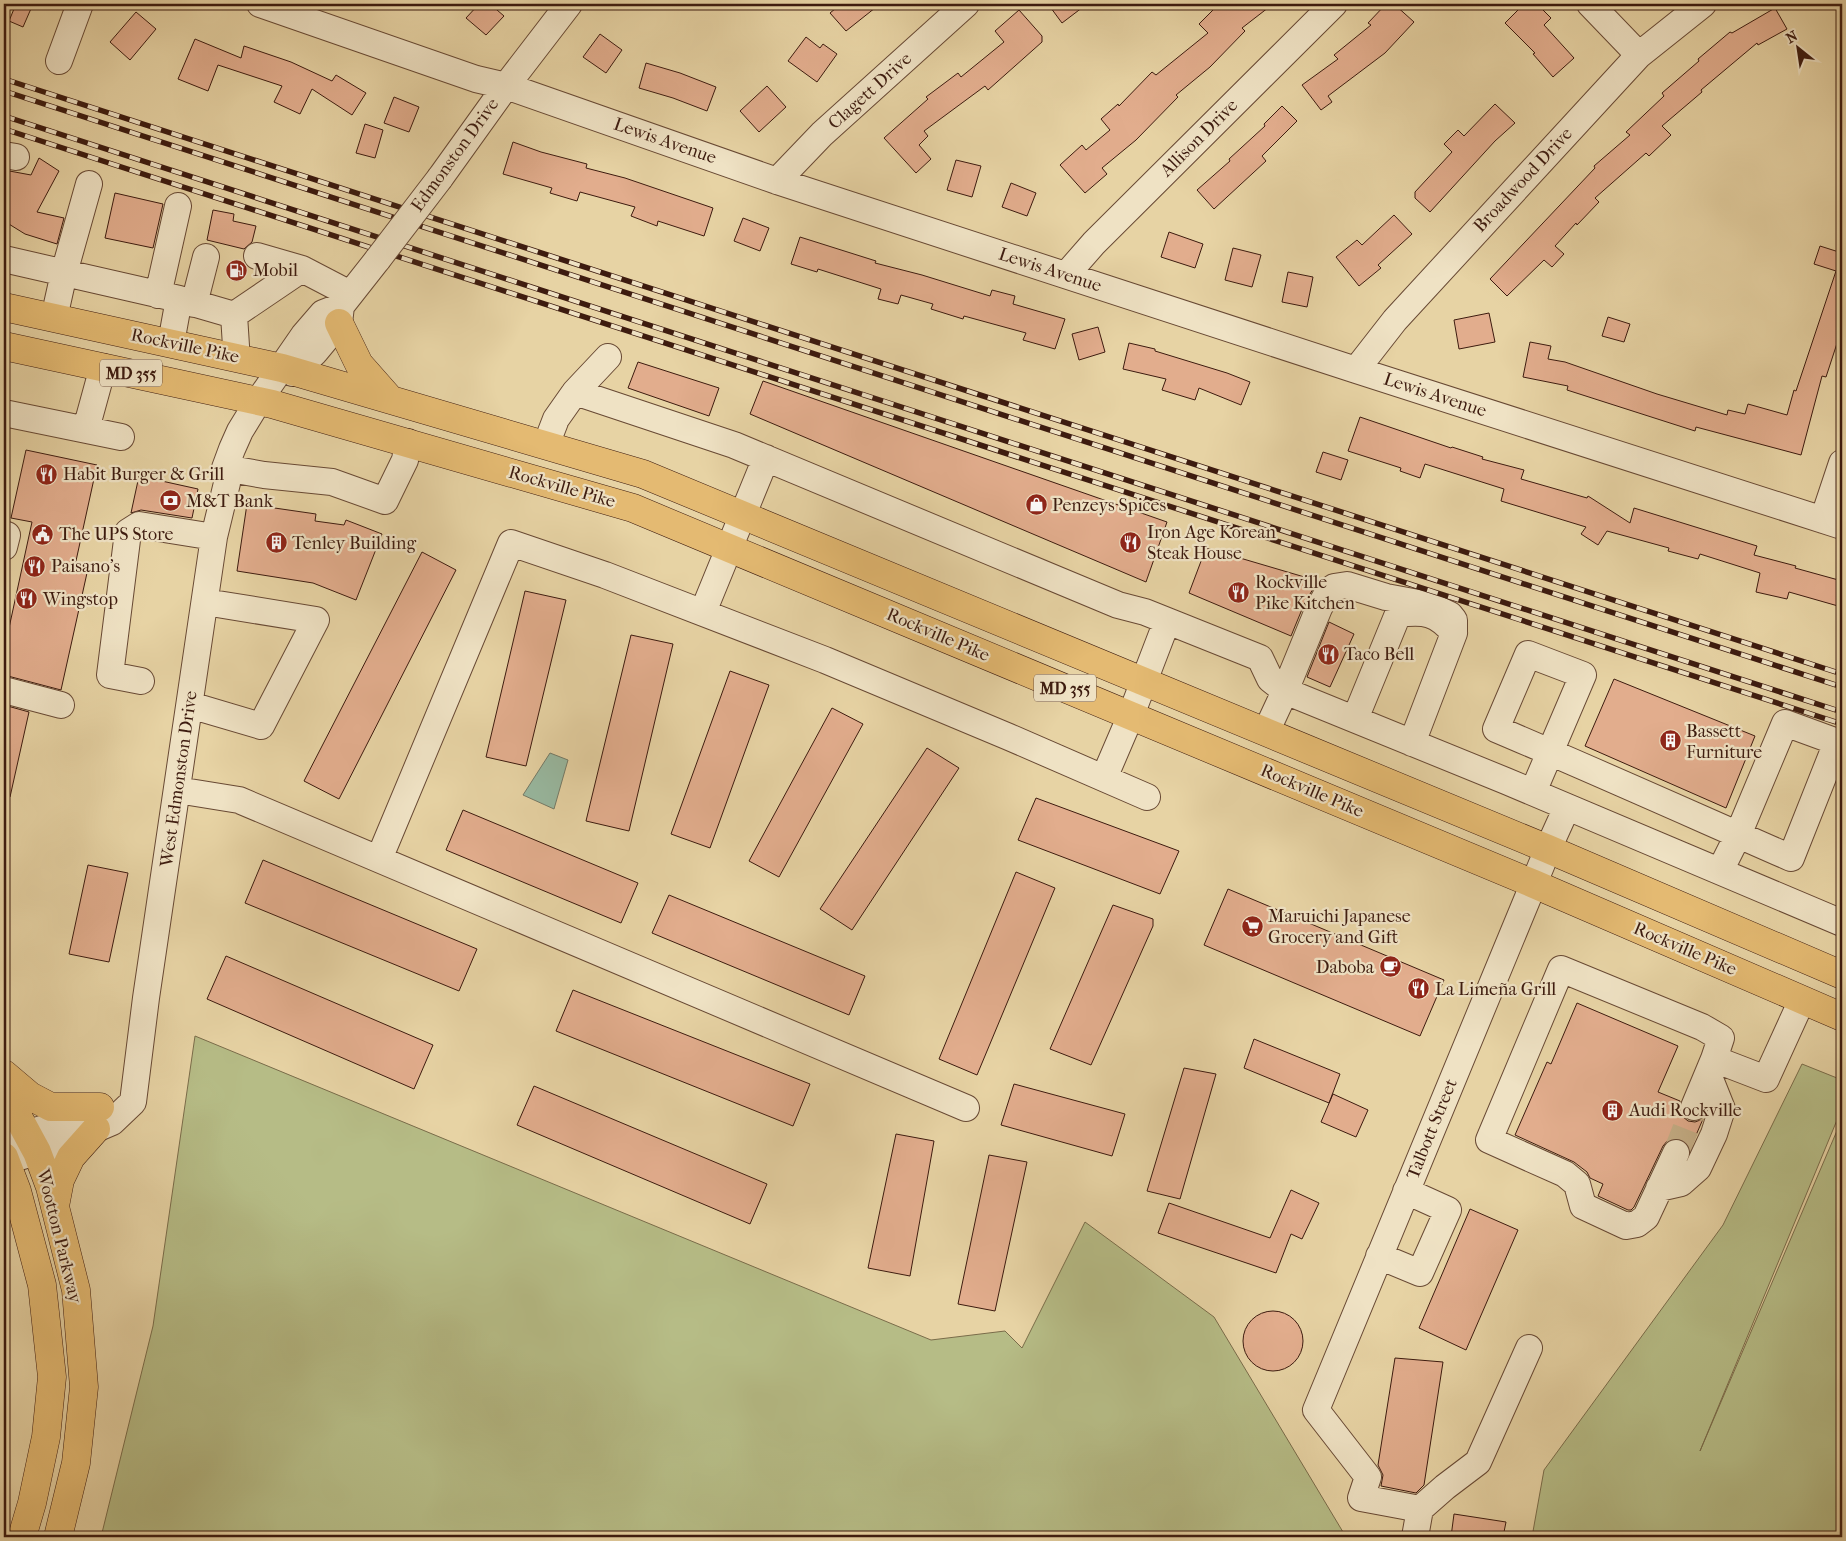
<svg xmlns="http://www.w3.org/2000/svg" width="1846" height="1541" font-family="'IM FELL French Canon',serif">
<rect width="100%" height="100%" fill="#e7d3a4"/>
<filter id="stains"><feTurbulence type="fractalNoise" baseFrequency=".004" numOctaves="4"/><feColorMatrix values="0 0 0 0 .2 0 0 0 0 .09 0 0 0 0 .02 0 0 0 .5 -.17"/></filter>
<radialGradient id="worn" r=".72"><stop offset=".6" stop-color="#630" stop-opacity="0"/><stop offset="1" stop-color="#630" stop-opacity=".3"/></radialGradient>
<path fill="#b6bc86" stroke="#7a6c4a" d="M195,1036L931,1340L1005,1331L1022,1348L1085,1222L1214,1317L1346,1537H101L153,1326Z
M1802,1064L1842,1080V1108L1700,1451L1842,1119V1537H1532L1544,1470L1723,1225Z"/>
<path fill="#98b9a1" stroke="#747a67" d="M550,753L568,760L554,809L523,795Z"/>
<path fill="#e2ad8d" stroke="#3d1b0f" d="M16,4H33L23,27L9,21Z
M479,4H490L504,16L486,35L466,18Z
M841,4H880L846,31L830,13Z
M1048,4H1087L1062,23Z
M1219,4H1273L1242,28L1245,31L1210,67L1176,95L1178,97L1136,140L1102,168L1107,174L1085,193L1060,165L1082,145L1086,150L1110,130L1101,119L1118,104L1119,106L1152,72L1156,75L1208,33L1199,24Z
M1386,4H1394L1414,22L1385,53L1328,96L1332,102L1321,110L1302,85L1338,59L1334,55L1371,25L1368,23Z
M1524,4H1537L1551,18L1544,25L1574,58L1553,77L1533,54L1535,53L1505,23Z
M1775,8L1787,29L1758,45L1757,43L1701,90L1702,92L1662,126L1671,135L1649,156L1646,153L1595,198L1599,202L1577,225L1576,223L1555,246L1564,254L1552,267L1544,260L1507,296L1490,279L1595,168L1594,166L1630,135L1626,132L1664,96L1662,93L1699,61L1698,59L1730,32L1732,33Z
M1019,10L1042,36V42L988,90L985,86L924,131L928,136L919,145L931,159L916,173L884,138L928,99L926,97L958,73L961,77L1004,42L995,31Z
M136,12L156,29L130,60L110,42Z
M600,34L622,50L606,73L583,57Z
M806,37L820,48L823,44L837,54L817,82L788,61Z
M195,39L241,58L244,46L291,62L332,81L336,75L366,93L352,115L312,89L300,114L274,102L282,86L218,65L208,91L178,79Z
M646,63L680,73L716,87L707,111L673,98L639,88Z
M767,86L786,107L759,132L740,111Z
M394,97L419,107L409,132L384,123Z
M1495,104L1515,123L1495,141L1430,212L1415,198V192L1452,152L1444,144L1458,130L1464,136Z
M1282,106L1297,121L1262,156L1266,161L1214,209L1197,190L1230,161L1229,159L1265,126L1264,124Z
M365,124L383,130L375,158L356,153Z
M513,142L541,152L587,164L586,168L625,178L713,208L704,236L658,221L657,226L631,216L635,207L580,192L577,201L550,193L552,188L503,174Z
M39,158L59,171L37,212L64,218L57,244L25,234L4,221V170L31,175Z
M956,160L981,166L972,197L947,190Z
M1011,183L1036,193L1027,216L1002,207Z
M115,193L163,204L153,248L105,238Z
M213,210L234,214L233,221L256,226L252,242L244,249L207,240Z
M1394,215L1412,234L1378,265L1381,268L1359,286L1336,257L1357,240L1362,245Z
M743,218L769,228L760,251L734,241Z
M1169,232L1203,244L1195,268L1161,257Z
M800,237L876,261L875,263L922,275L990,296L992,290L1015,296L1013,304L1065,319L1055,349L1023,340L1026,333L964,316L963,319L931,309L933,304L901,295L898,304L878,299L881,289L818,269L817,272L791,264Z
M1820,246L1842,253V328L1826,377L1822,376L1801,455L1696,427L1695,431L1567,390L1568,386L1523,377L1530,342L1551,346L1548,359L1565,362L1657,394L1727,415L1728,410L1745,414L1748,404L1787,415L1794,390L1796,391L1836,271L1814,264Z
M1233,248L1261,255L1252,287L1225,280Z
M1288,272L1313,277L1307,307L1282,302Z
M1489,313L1495,342L1459,349L1454,320Z
M1608,317L1630,324L1624,342L1602,336Z
M1098,327L1105,352L1079,360L1072,334Z
M1129,343L1155,349V351L1227,373L1250,382L1241,405L1199,388L1195,400L1162,390L1166,379L1123,369Z
M638,362L719,388L709,416L628,388Z
M763,381L1167,522L1146,582L750,414Z
M1360,417L1451,448L1452,447L1483,457L1482,459L1524,470L1521,479L1587,498L1588,496L1630,523L1634,508L1757,546L1754,555L1796,566L1795,568L1842,581V592L1838,606L1789,592L1787,599L1756,592L1760,573L1700,554L1698,559L1668,551L1669,548L1607,531L1598,545L1581,534L1586,527L1501,501L1504,489L1425,464L1420,478L1400,471L1401,468L1348,451Z
M26,450L97,465L74,570L87,573L61,690L4,675V651L32,522L11,518Z
M1323,452L1348,460L1341,480L1316,472Z
M139,476L198,489L192,518L141,510L131,513Z
M247,504L316,514L315,521L344,525L346,520L382,534L356,600L313,583L237,571Z
M1206,548L1318,581L1305,602L1291,636L1189,593Z
M422,552L456,570L339,799L304,781Z
M525,591L566,600L526,766L486,757Z
M1329,622L1354,634L1330,687L1307,677Z
M631,635L673,644L629,831L586,821Z
M730,671L769,685L710,848L671,834Z
M1614,679L1755,736L1726,808L1585,746Z
M4,705L29,712L10,797L4,796Z
M832,708L863,724L779,877L749,861Z
M927,748L959,768L852,930L820,909Z
M1036,798L1179,851L1160,894L1018,840Z
M463,810L638,883L621,923L446,850Z
M263,860L477,949L459,991L245,903Z
M88,865L128,873L109,962L69,954Z
M1016,872L1055,888L977,1075L939,1059Z
M1228,889L1444,980L1420,1036L1204,945Z
M669,895L865,976L849,1015L652,933Z
M1113,905L1153,919V926L1091,1065L1050,1049Z
M226,956L433,1045L414,1089L207,999Z
M573,990L810,1084L793,1126L556,1031Z
M1577,1003L1678,1046L1658,1092L1680,1101L1679,1109L1682,1116L1688,1121L1695,1122L1703,1119L1690,1149L1688,1144L1683,1140L1675,1138L1668,1140L1663,1146L1634,1207L1631,1210H1628L1598,1196L1603,1184L1590,1178L1587,1172L1574,1162L1515,1135L1547,1062L1551,1064Z
M1254,1039L1340,1074L1329,1103L1244,1068Z
M1184,1068L1216,1074L1180,1199L1147,1191Z
M1014,1084L1125,1114L1112,1156L1001,1125Z
M534,1086L767,1184L750,1224L517,1125Z
M1333,1094L1368,1110L1356,1137L1321,1122Z
M896,1134L934,1141L910,1276L868,1268Z
M989,1155L1027,1162L995,1311L958,1304Z
M1291,1190L1319,1203L1302,1239L1291,1234L1276,1273L1158,1233L1169,1203L1270,1238Z
M1470,1209L1518,1230L1466,1350L1419,1328Z
M1243 1341a30 30 0 1 1 60 0a30 30 0 1 1-60 0Z
M1395,1358L1443,1362L1424,1485L1416,1493L1381,1486L1383,1475L1378,1465Z
M1454,1514L1506,1522L1503,1537H1451Z"/>
<g fill="none" stroke-linecap="round" stroke-linejoin="round">
<path stroke="#c5ae86" stroke-width="26" stroke-dasharray="26 13" stroke-linecap="butt" d="M1676,1153L1694,1107"/>
<defs>
<path id="minor" d="M260,4L476,79L506,86L777,181L1356,370L1842,526
M1590,4L1639,55
M59,61L80,4
M4,155L16,157
M440,178L506,86L569,4
M777,181L822,134L966,4
M257,256L302,269L350,294
M4,259L179,299L171,343
M1066,275L1094,243L1334,4
M158,295L178,206
M179,299L234,315L236,346L233,357
M194,304L206,257
M234,315L302,269
M54,318L64,273L89,184
M1356,370L1395,320L1639,55L1703,4
M293,373L315,352L339,323L341,306L378,259
M575,392L608,357
M4,413L121,437
M86,429L103,367
M546,445L556,419L575,392L734,445L1118,605L1145,612L1260,658L1270,679L1285,691L1319,608L1328,592L1334,587L1347,585L1386,597L1429,605L1450,615L1454,620V633
M236,470L264,475L332,482L385,501L405,460L408,442
M1823,520L1842,463
M4,534L7,535L4,547
M703,612L766,458
M141,681L110,675L128,532L139,525L214,537
M4,690L61,705
M190,705L261,726L316,620L205,602
M1355,719L1398,614C1425,611 1436,612 1454,633L1412,743
M1266,732L1285,691L1506,781L1842,923
M1104,778L1131,715L1167,621
M177,790L239,800L966,1108
M1533,792L1583,675L1528,654L1496,729C1595,771 1693,815 1791,858L1837,742L1785,723L1738,835L1720,871
M379,859L511,543L605,575L825,660L1009,737L1147,797
M1694,1107L1714,1059L1766,1079L1802,1000
M4,1141L70,1120L99,1108
M1676,1153L1646,1217L1637,1224L1626,1226L1583,1206L1577,1184L1565,1174L1489,1140L1561,969L1702,1027L1721,1038L1714,1059
M6,1161L58,1145L112,1122L133,1102L146,998L214,537L227,483L225,468L232,449L240,431L259,400L304,335L323,313L341,306
M1659,1188L1681,1183L1698,1168L1714,1134L1722,1109L1708,1074
M1379,1256L1420,1273L1448,1210L1406,1191
M1420,1509L1445,1487L1478,1462L1529,1348
M1415,1537L1420,1509L1361,1498L1368,1477L1316,1410L1548,849L1567,807"/>
<path id="major" d="M4,307L282,368L643,474L1548,849L1842,975
M339,323L359,364L389,398
M4,346L272,404L633,508L1534,884L1842,1017
M4,1074L30,1096L51,1107H100
M4,1091L37,1152L50,1187L76,1290L84,1387L76,1463L58,1537
M4,1157L17,1191L42,1285L52,1377L46,1437L32,1503L22,1537
M55,1206L60,1180L71,1157L96,1129"/>
</defs>
<use href="#minor" stroke="#684934" stroke-width="28"/>
<use href="#major" stroke="#3d1b0f" stroke-width="29"/>
<use href="#minor" stroke="#efe2c4" stroke-width="26"/>
<use href="#major" stroke="#e4ba72" stroke-width="28"/>
<defs>
<path id="rail" d="M4,79L1842,674
M4,91L1842,687
M4,116L1842,712
M4,129L1842,724"/>
</defs>
<use href="#rail" stroke="#3d1b0f" stroke-width="5.5"/>
<use href="#rail" stroke="#efe2c4" stroke-width="4" stroke-dasharray="11" stroke-linecap="butt"/>
<defs>
<path id="minor-bridge" d="M378,259L440,178"/>
</defs>
<use href="#minor-bridge" stroke="#684934" stroke-width="28" stroke-linecap="butt"/>
<use href="#minor-bridge" stroke="#efe2c4" stroke-width="26"/>
</g>
<defs>
<symbol id="fuel-disc" viewBox="-11 -11 22 22"><circle r="9.5" fill="#8f2418" stroke="#efe2c4"/><path d="M-5.5-6h7V0h2V4h1.3V-2.5L3-4.5l.8-.8L6-3V5H2.5V1h-1V6h-7ZM-4.2-4.7v3.2H.2V-4.7Z" fill="#fff"/></symbol>
<symbol id="restaurant-disc" viewBox="-11 -11 22 22"><circle r="9.5" fill="#8f2418" stroke="#efe2c4"/><path d="M-5-6h1v4h1v-4h1v4h1v-4h1v5L-1.5 .5V6h-2V.5L-5-1ZM5-6V6H3V1.5H1.5Q1.5-4 5-6Z" fill="#fff"/></symbol>
<symbol id="bank-disc" viewBox="-11 -11 22 22"><circle r="9.5" fill="#8f2418" stroke="#efe2c4"/><path d="M-6-4H6V4H-6ZM0-2.3a2.3 2.3 0 1 0 0 4.6a2.3 2.3 0 1 0 0-4.6Z" fill="#fff"/></symbol>
<symbol id="shop-disc" viewBox="-11 -11 22 22"><circle r="9.5" fill="#8f2418" stroke="#efe2c4"/><path d="M-5-2.5h2.3a2.7 3.5 0 0 1 5.4 0H5L5.5 6h-11ZM-1.5-2.5h3a1.5 2.3 0 0 0-3 0Z" fill="#fff"/></symbol>
<symbol id="civic-disc" viewBox="-11 -11 22 22"><circle r="9.5" fill="#8f2418" stroke="#efe2c4"/><path d="M-.6-6.5H3V-4.5H.6V-3L4-1V1h2V6H-6V1h2V-1L-.6-3ZM-1.2 2.5V6h2.4V2.5Z" fill="#fff"/></symbol>
<symbol id="building-disc" viewBox="-11 -11 22 22"><circle r="9.5" fill="#8f2418" stroke="#efe2c4"/><path d="M-4-6H4V6H1V3H-1V6H-4ZM-2.5-4.3h1.7v1.8h-1.7ZM.8-4.3h1.7v1.8H.8ZM-2.5-1h1.7V.8h-1.7ZM.8-1h1.7V.8H.8Z" fill="#fff"/></symbol>
<symbol id="supermarket-disc" viewBox="-11 -11 22 22"><circle r="9.5" fill="#8f2418" stroke="#efe2c4"/><path d="M-6-5.5h2.5l.6 2H6L4.5 2H-2.5L-4.4-4H-6ZM-1.5 3.2a1.3 1.3 0 1 0 .1 0ZM3 3.2a1.3 1.3 0 1 0 .1 0Z" fill="#fff"/></symbol>
<symbol id="cafe-disc" viewBox="-11 -11 22 22"><circle r="9.5" fill="#8f2418" stroke="#efe2c4"/><path d="M-5.5-4.5H6V0H3Q3 3.5 0 3.5H-2.5Q-5.5 3.5-5.5 0ZM3-3.2v2h1.7v-2ZM-6 4.5H4V6H-6Z" fill="#fff"/></symbol>
</defs>
<g fill-rule="evenodd">
<use href="#fuel-disc" x="224" y="258" width="25" height="25"/>
<use href="#restaurant-disc" x="34" y="462" width="25" height="25"/>
<use href="#bank-disc" x="158" y="488" width="25" height="25"/>
<use href="#shop-disc" x="1024" y="492" width="25" height="25"/>
<use href="#civic-disc" x="30" y="522" width="25" height="25"/>
<use href="#restaurant-disc" x="1118" y="530" width="25" height="25"/>
<use href="#building-disc" x="264" y="530" width="25" height="25"/>
<use href="#restaurant-disc" x="22" y="554" width="25" height="25"/>
<use href="#restaurant-disc" x="1226" y="580" width="25" height="25"/>
<use href="#restaurant-disc" x="14" y="586" width="25" height="25"/>
<use href="#restaurant-disc" x="1316" y="642" width="25" height="25"/>
<use href="#building-disc" x="1658" y="728" width="25" height="25"/>
<use href="#supermarket-disc" x="1240" y="914" width="25" height="25"/>
<use href="#cafe-disc" x="1378" y="954" width="25" height="25"/>
<use href="#restaurant-disc" x="1406" y="976" width="25" height="25"/>
<use href="#building-disc" x="1600" y="1098" width="25" height="25"/>
</g>
<g text-anchor="middle" dominant-baseline="central" stroke-width="4.5" stroke-linejoin="round" paint-order="stroke">
<g fill="#efe2c4" stroke="#725745" stroke-width="1">
<rect x="100" y="359.5" width="62" height="27" rx="4"/>
<rect x="1034" y="674.5" width="62" height="27" rx="4"/>
</g>
<g font-size="16" font-weight="bold" fill="#3d1b0f">
<text x="131" y="373">MD 355</text>
<text x="1065" y="688">MD 355</text>
</g>
<g font-size="18" fill="#3d1b0f" stroke="#efe2c4">
<text transform="translate(870 91) rotate(-42)">Clagett Drive</text>
<text transform="translate(1199 138) rotate(-45)">Allison Drive</text>
<text transform="translate(665 141) rotate(19)">Lewis Avenue</text>
<text transform="translate(455 155) rotate(-54)">Edmonston Drive</text>
<text transform="translate(1523 180) rotate(-47)">Broadwood Drive</text>
<text transform="translate(1050 270) rotate(18)">Lewis Avenue</text>
<text transform="translate(185 346) rotate(12)">Rockville Pike</text>
<text transform="translate(1435 395) rotate(18)">Lewis Avenue</text>
<text transform="translate(562 487) rotate(16)">Rockville Pike</text>
<text transform="translate(938 635) rotate(23)">Rockville Pike</text>
<text transform="translate(179 779) rotate(-82)">West Edmonston Drive</text>
<text transform="translate(1312 791) rotate(23)">Rockville Pike</text>
<text transform="translate(1685 949) rotate(23)">Rockville Pike</text>
<text transform="translate(1432 1129) rotate(-68)">Talbott Street</text>
<text transform="translate(59 1236) rotate(76)">Wootton Parkway</text>
</g>
<g font-size="18" fill="#3d1b0f" stroke="#efe2c4" text-anchor="start">
<text x="253" y="270">Mobil</text>
<text x="63" y="474">Habit Burger &amp; Grill</text>
<text x="186" y="501">M&amp;T Bank</text>
<text x="1052" y="505">Penzeys Spices</text>
<text x="1147" y="532">Iron Age Korean<tspan x="1147" dy="21">Steak House</tspan></text>
<text x="59" y="534">The UPS Store</text>
<text x="292" y="543">Tenley Building</text>
<text x="51" y="566">Paisano's</text>
<text x="1255" y="582">Rockville<tspan x="1255" dy="21">Pike Kitchen</tspan></text>
<text x="43" y="599">Wingstop</text>
<text x="1344" y="654">Taco Bell</text>
<text x="1686" y="731">Bassett<tspan x="1686" dy="21">Furniture</tspan></text>
<text x="1268" y="916">Maruichi Japanese<tspan x="1268" dy="21">Grocery and Gift</tspan></text>
<text x="1374" y="967" text-anchor="end">Daboba</text>
<text x="1435" y="989">La Limeña Grill</text>
<text x="1629" y="1110">Audi Rockville</text>
</g>
</g>
<rect width="1846" height="1541" fill="none" stroke="#e7d3a4" stroke-width="20"/>
<rect x="5" y="5" width="1836" height="1531" fill="none" stroke="#3d1b0f" stroke-width="2.5"/>
<rect x="10" y="10" width="1826" height="1521" fill="none" stroke="#3d1b0f"/>
<g transform="translate(1798 48) rotate(330)" stroke="#efe2c4" stroke-width="4" paint-order="stroke">
<path d="M0-4L9 19L0 12L-9 19Z" fill="#3d1b0f"/>
<text y="-8" font-size="14" font-weight="bold" text-anchor="middle" fill="#3d1b0f">N</text>
</g>
<rect width="100%" height="100%" filter="url(#stains)"/>
<rect width="100%" height="100%" fill="url(#worn)"/>
</svg>
